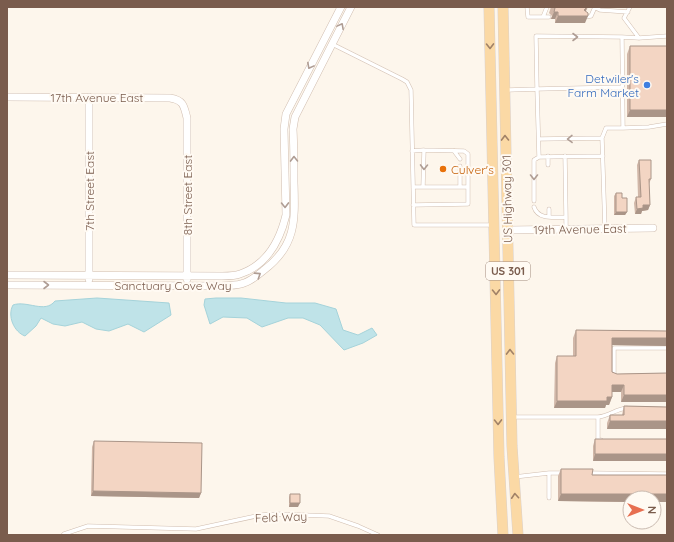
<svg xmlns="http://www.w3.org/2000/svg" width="674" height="542" font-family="Quicksand,sans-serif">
<rect width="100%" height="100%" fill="#fdf6ec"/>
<path fill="#bfe3e8" stroke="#a5d3da" d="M97,298L169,303L171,315L144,332L128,324L109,331L96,329L82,322L65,326L53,324L41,318L36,326L25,336C14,332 7,316 13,305C27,300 45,314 55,301Z
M216,298H241L286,303H315L336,309L343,330L358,335L372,328L377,335L363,343L344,350L320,325L303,318H288L262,327L247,318L223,317L210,324L204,305L205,299Z"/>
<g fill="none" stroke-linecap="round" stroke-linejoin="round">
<defs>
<path id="lane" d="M527,7L528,17H549
M594,7L600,10L628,12
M630,7L624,18L639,38
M543,17L547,7
M585,17L591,16L595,7
M667,36L639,38L622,37L623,128L649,127L667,124
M332,44L402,79L407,82L411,90L414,225H492
M506,90L537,89L536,36L622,37
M539,139L602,138
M412,151L424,150
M454,151L460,159
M548,156V165
M539,157L537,89L622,87
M460,166V187
M413,187H468
M534,201V160L539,157L603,156
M413,205L468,204V154L464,151L424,150L423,187
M534,207C538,220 554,217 566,217L565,156
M549,209V217
M566,217V229
M605,229L602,138L606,128H623
M614,376V348H667
M512,417H598V440H601
M598,417C609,416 616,409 627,408
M549,473V498
M588,473L667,474
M514,477L549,473H564
M63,535L64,534L88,526L196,529L261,515L278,514L329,516L358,526L378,535"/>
<path id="street" d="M7,97L170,98C183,100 184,105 187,118V279
M507,230L653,228
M7,275L222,276C228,276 235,276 240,274C267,265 280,240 286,215L284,129L286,114L341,7
M89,279V97
M7,285L222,286C229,285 237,286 244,283C251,281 258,275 264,270C297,245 295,219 294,182C294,164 294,147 293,129L295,117L351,7"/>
<path id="primary" d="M489,7L499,457L503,535
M503,7L512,446L518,535"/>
</defs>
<use href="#lane" stroke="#d1beb0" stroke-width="4.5"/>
<use href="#street" stroke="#d1beb0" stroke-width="8"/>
<use href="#primary" stroke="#dad1cd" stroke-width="11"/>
<use href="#lane" stroke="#fff" stroke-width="3.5"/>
<use href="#street" stroke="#fff" stroke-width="7"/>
<use href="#primary" stroke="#fbd9a5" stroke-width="10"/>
</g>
<path fill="#d1b7a8" d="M551,7H588L586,11L585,23H555V19H551L552,16L549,13Z
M630,46H667V117H627V54Z
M639,160L651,179L649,184L650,205L648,210L642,211L641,214H635L634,203L636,197H638L637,165Z
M616,193L622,198L627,212L625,215H614V196Z
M576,330L667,331V346L612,345V372L617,374L667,373L621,402V392H612V397L609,405H606L605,408H554L555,363L557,356H573V338Z
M624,406L667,407L607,429V423L610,415H622Z
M595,439H667V461H593V446Z
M94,441L201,493L199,498L91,496L92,447Z
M561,469L592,475H667V502H654L630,498V502L558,501V476Z
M290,494L298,507H289V497Z"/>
<path fill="#aa9588" d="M587,7L585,14L588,16L585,23H555L558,16L584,10Z
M554,12H558L555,19H551Z
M630,110H667V117H627Z
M643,205H650L648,210L642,211L641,214H635L637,209Z
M616,212H627L625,215H614Z
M612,338H667V346L610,345Z
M612,385H624L621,392H609Z
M624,395H667V402H621Z
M607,397H612L609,405H606L605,408H554L557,401Z
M610,421H667V429H607Z
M595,454H667V461H593Z
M93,491L201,493L199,498L91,496Z
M561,494H667V502H654V498H630V502L558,501Z
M290,503H300L298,507H289Z"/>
<path fill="#f3d5c3" stroke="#aa9588" d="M553,7H587L584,10L588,13V16H558V12H554L555,8Z
M630,46H667V110H630Z
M639,160H651V179H649L650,205H643V208L637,209L636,197H641Z
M616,193H622V198H627V212H616Z
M576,330L667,331V338H612V372L617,374L667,373V395H624V385H612V397H607V401H557V356H576Z
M624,406L667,407V421H610V415H624Z
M595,439H667V454H595Z
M94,441L202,443L201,493L93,491Z
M561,469H593L592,475H667V494H561Z
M290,494H300V503H290Z"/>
<defs><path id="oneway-chevron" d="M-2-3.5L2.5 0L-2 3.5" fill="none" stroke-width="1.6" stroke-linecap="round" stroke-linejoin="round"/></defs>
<g stroke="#af9d94">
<use href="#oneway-chevron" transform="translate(341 26) rotate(-62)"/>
<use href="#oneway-chevron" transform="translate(575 37)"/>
<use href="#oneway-chevron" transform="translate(310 66) rotate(118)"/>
<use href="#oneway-chevron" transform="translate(570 139) rotate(179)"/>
<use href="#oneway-chevron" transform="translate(294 159) rotate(-91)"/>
<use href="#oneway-chevron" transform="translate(424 167) rotate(91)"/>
<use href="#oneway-chevron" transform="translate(534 177) rotate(90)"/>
<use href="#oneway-chevron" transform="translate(285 205) rotate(89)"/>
<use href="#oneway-chevron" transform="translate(258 275) rotate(-33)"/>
<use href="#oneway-chevron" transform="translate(46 285)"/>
</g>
<g stroke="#a18267">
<use href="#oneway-chevron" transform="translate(490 46) rotate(89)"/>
<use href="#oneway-chevron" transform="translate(505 138) rotate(-91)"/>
<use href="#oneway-chevron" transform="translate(496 292) rotate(89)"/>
<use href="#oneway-chevron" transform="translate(510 352) rotate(-91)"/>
<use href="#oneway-chevron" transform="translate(498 422) rotate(89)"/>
<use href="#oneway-chevron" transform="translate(515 496) rotate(-94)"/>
</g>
<circle fill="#3f7fe0" stroke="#fffaf3" stroke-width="1.5" cx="647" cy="85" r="4"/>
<circle fill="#e8710a" stroke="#fffaf3" stroke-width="1.5" cx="443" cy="169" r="4"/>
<g text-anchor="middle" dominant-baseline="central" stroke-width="4" stroke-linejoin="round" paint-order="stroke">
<rect fill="#fffaf3" stroke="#a28b7f" stroke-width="1" x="486" y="262" width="44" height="18" rx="3"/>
<g font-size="11" font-weight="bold" fill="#7a5c4d">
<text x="508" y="271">US 301</text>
</g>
<g font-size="12" fill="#366cbe" stroke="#fffaf3" text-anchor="end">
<text x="639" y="78">Detwiler's<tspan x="639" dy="14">Farm Market</tspan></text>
</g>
<g font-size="12" fill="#7a5c4d" stroke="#fffaf3">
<text x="97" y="97">17th Avenue East</text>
<text transform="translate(89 191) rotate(-90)">7th Street East</text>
<text transform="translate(187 195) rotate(-90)">8th Street East</text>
<text transform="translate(507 199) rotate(-91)">US Highway 301</text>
<text transform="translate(580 229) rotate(-1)">19th Avenue East</text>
<text x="173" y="285">Sanctuary Cove Way</text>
<text transform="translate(281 517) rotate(-2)">Feld Way</text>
</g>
<g font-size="12" fill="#c56008" stroke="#fffaf3" text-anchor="start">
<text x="451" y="169">Culver's</text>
</g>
</g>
<rect width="674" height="542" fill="none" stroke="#7a5c4d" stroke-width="16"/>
<g transform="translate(642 510) rotate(90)"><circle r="19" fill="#fffaf3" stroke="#cabbb1"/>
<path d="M0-3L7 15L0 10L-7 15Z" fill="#e76f51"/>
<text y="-6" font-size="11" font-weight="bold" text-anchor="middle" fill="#7a5c4d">N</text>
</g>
</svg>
